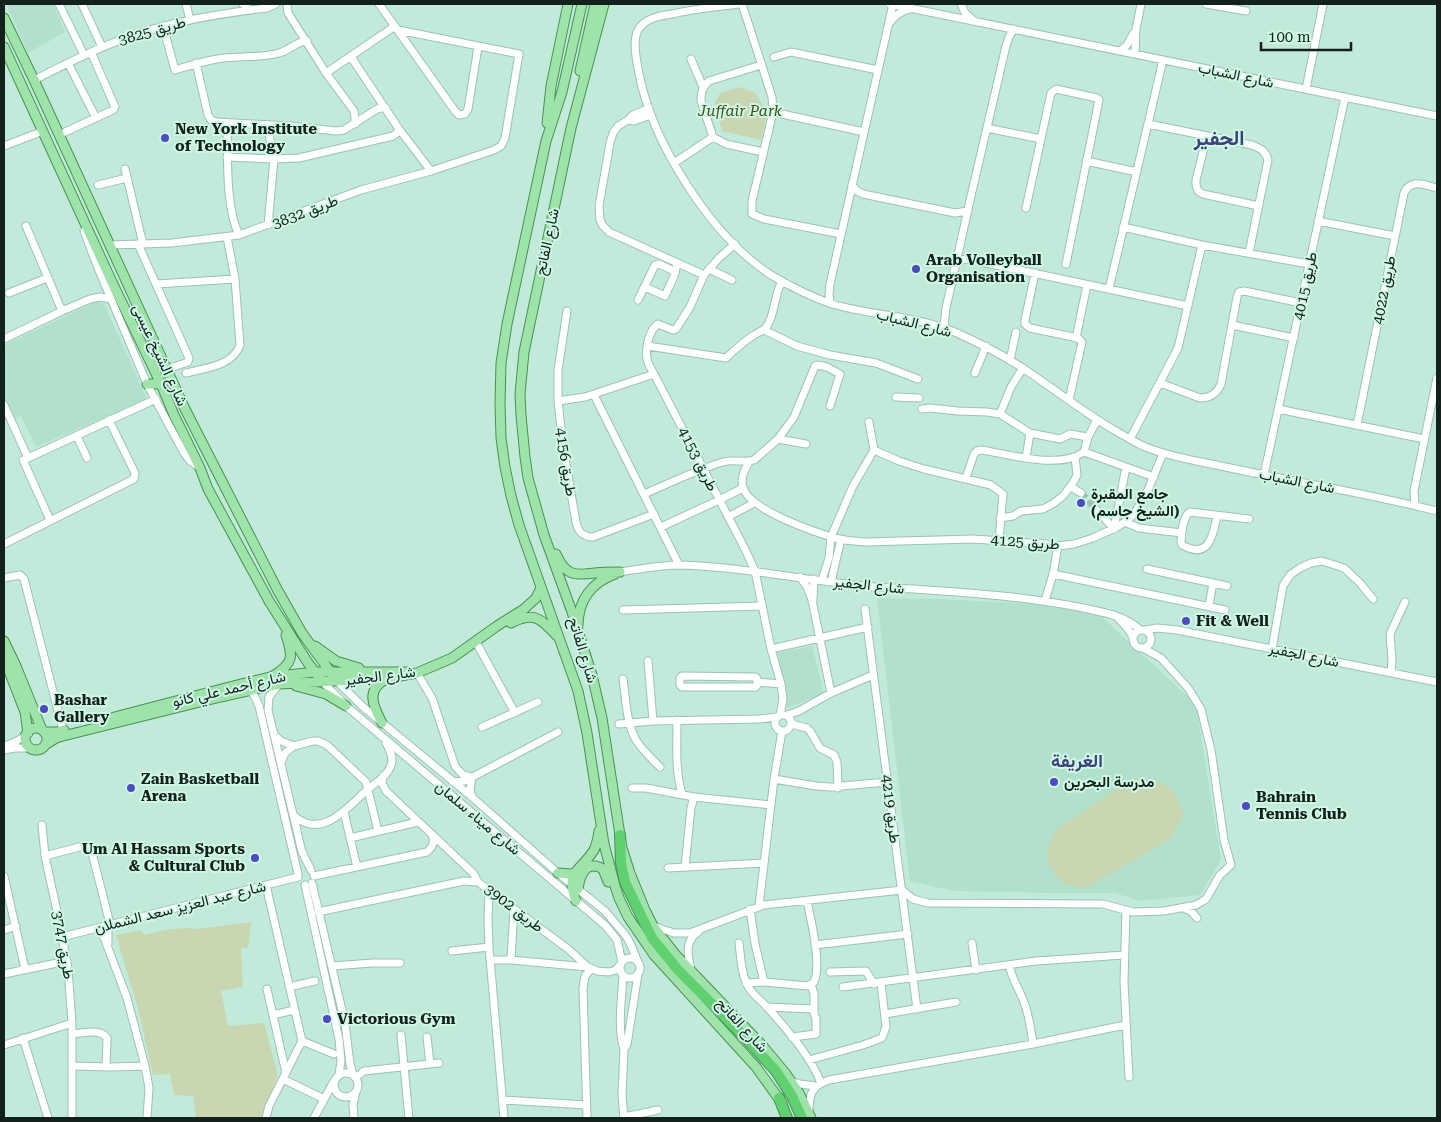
<svg xmlns="http://www.w3.org/2000/svg" width="1441" height="1122" font-family="'Roboto Serif',Vazirmatn,serif">
<rect width="100%" height="100%" fill="#c2eada"/>
<path fill="#b1e1cd" d="M6,4H53L65,32L28,53Z
M98,301L104,304L147,399L36,447L21,416L13,419L4,400V345Z
M877,598L938,599L1035,604L1100,615L1196,704L1221,860L1200,895L1140,901L1115,893H1052L954,891L910,881Z
M812,646L824,693L787,708L778,653Z"/>
<path fill="#c8d7b1" d="M741,87L756,93L767,114L761,140L722,131L715,103L720,93Z
M1134,777L1160,782L1174,791L1184,815L1170,839L1085,889L1062,883L1049,866L1047,846L1058,828Z
M251,922L248,948H241L243,987L221,991L228,1026L264,1023L278,1075L262,1118H196L193,1096L174,1095L170,1074L153,1075L137,1005L116,935L141,930L145,935L165,930L184,928L198,929Z"/>
<g fill="none" stroke-linecap="round" stroke-linejoin="round">
<path stroke="#9fc2b4" stroke-width="7" stroke-dasharray="7 3.5" stroke-linecap="butt" d="M1081,493L1095,508"/>
<defs>
<path id="minor" d="M59,4L84,55
M82,4L102,47
M186,4L190,20
M243,4L250,10
M287,4L288,13L326,73L354,111L355,117V124
M379,4L455,111L459,115L465,114L468,109L478,47
M738,4C716,7 694,9 672,14C665,15 657,16 651,19C646,21 641,25 638,30C632,42 637,62 639,74C653,144 711,236 771,275C788,285 814,298 832,304C873,316 918,316 957,333C979,343 1001,354 1021,367C1052,387 1081,411 1114,430C1123,435 1133,441 1143,446C1172,458 1204,462 1235,469C1302,483 1370,494 1437,511
M742,4L772,97L773,112L752,201V214L764,219L841,234
M890,4L1437,116
M961,4L965,13L973,20
M1206,4L1246,11
M889,24C894,16 900,11 910,9
M163,26L175,70C191,65 207,60 224,58C242,56 261,58 279,53C289,51 296,41 307,41
M1120,51L1127,45L1133,34
M1135,54L1136,29L1141,4
M351,57L399,129L431,171
M774,57L791,52L878,70
M691,59L703,87
M68,63L96,118
M196,63L208,115L211,120L217,122L290,126L336,131L344,130L377,109L381,108H386
M761,65L709,81C702,87 701,92 701,101L713,137L726,144L763,152
M326,73L395,26
M34,80C76,59 118,37 165,26C198,17 233,12 267,8L276,4
M1306,89L1323,4
M649,108L633,115L628,120L618,126L613,133L610,143L599,206L600,220L603,226L609,232L704,275
M773,112L864,132
M628,120L634,121L651,115
M227,123C228,156 225,206 239,235
M1148,124L1252,145C1260,148 1266,151 1268,160L1249,253
M267,125L274,159L268,225
M987,128L1041,139
M65,132L113,110L115,107L91,52
M1207,136L1196,180V185L1198,191L1203,194L1259,206
M4,146L38,133
M227,157L274,159L299,158L393,136L397,133L399,129
M1086,161L1137,172
M674,163L713,137
M125,169L143,244
M98,185L127,178
M852,185L857,191L863,194L955,213L968,211
M1026,208L1051,93L1056,89L1097,98L1099,100L1066,264
M1318,221L1395,236
M26,226L62,311
M1123,227L1202,245L1309,264
M84,231L98,268L147,384L184,453L190,461L199,467
M138,244L189,358L188,362L167,369
M735,244L719,258L704,275L690,307L676,329L673,330L658,324C649,330 645,348 647,359C648,364 651,369 654,374L745,549L755,571L771,649L781,684L783,699L780,715
M110,245L172,243L239,235L361,190L431,171L494,150L501,146L505,138L519,54L398,30
M956,263L962,260L967,259L1188,306
M709,269L732,280
M1035,273L1025,320V324L1030,328L1078,338L1082,342L1069,400
M156,284L235,279
M645,287L665,296L675,274L676,268
M1109,289L1163,60
M9,293L47,278
M638,300L655,265L659,264L674,271
M830,303L829,294L830,284L893,4
M567,311L558,370V401L563,446L576,522C578,531 582,537 593,537L654,514
M1232,325L1294,338
M944,328L946,308L971,196L1006,46L1009,37L1014,29
M764,330L797,346L830,355L876,363L918,379
M1076,338L1087,285
M4,339L62,311L90,299L100,297L111,299
M648,346L726,358C735,350 744,341 754,335C758,332 764,331 767,326C775,315 774,295 782,281
M1010,360L1016,332
M186,373C205,368 233,366 240,345L235,279L227,237
M975,373L986,346
M1160,383L1200,398C1210,398 1217,394 1221,384L1237,297L1239,292L1244,291L1301,303
M594,395L679,565
M896,397L919,398
M558,401L585,397L654,374
M4,405L28,458L23,460L50,520
M922,409L930,408L958,411L987,412L1000,414L1030,433L1060,439L1070,434L1088,437
M1278,409L1424,439
M1000,414L1011,387L1023,368
M1357,425L1404,193C1411,178 1425,185 1437,188
M77,436L87,458
M778,439L806,444
M1130,439L1178,348L1202,245
M874,450L899,461L924,469L991,485L1003,494L999,540
M1084,452L1154,477
M28,458L156,399
M1026,458L1030,433
M749,462C745,470 740,477 743,487C748,510 817,533 839,539C848,541 857,541 866,542L973,539L1046,544L1058,546L1074,544L1093,538L1119,526L1130,518L1136,511L1148,490L1163,453
M1264,475L1345,97
M966,478L974,454L977,451L981,450C1009,454 1059,470 1084,452L1088,437L1097,420
M1071,487L1081,493
M644,494C670,483 696,470 723,462C733,459 744,463 754,460L778,439L794,417L815,366L817,365L827,367L840,374L830,406
M1415,505L1414,491L1437,378
M1095,508L1114,529
M1217,516C1213,536 1209,560 1182,545L1181,541C1182,533 1182,517 1190,512L1249,519
M728,517L754,503
M1000,518L1013,516L1021,511L1043,509L1054,503L1064,495L1074,481L1077,475L1075,457
M1125,522L1139,528L1182,533
M661,527L719,500L743,488
M1114,529L1126,467
M4,544L134,479L135,473L109,420
M1147,569L1227,586
M620,572C640,569 660,565 680,565C743,567 803,580 865,586C881,588 898,588 914,589C973,593 1031,597 1088,609C1106,613 1126,616 1140,630
M1053,574L1225,610
M800,577L807,587L812,600L831,693
M4,578L20,575L24,579L63,730
M822,580L829,558L831,537L853,486L874,450L869,422
M831,582L841,539
M813,600L814,579
M1045,601L1053,574L1058,546
M1209,606L1213,583
M865,609L917,1009
M623,610L762,606
M1117,617L1127,628L1133,637
M1133 639a9 9 0 1 1 18 0a9 9 0 1 1-18 0Z
M1145,630L1157,628L1177,630L1437,682
M476,642L515,713
M771,649L868,627
M1272,649L1283,586L1290,575L1300,568L1311,563L1322,561L1344,568L1360,583L1373,599
M648,661L653,721
M417,673L432,698L455,766L463,775L472,777
M1391,673L1392,660L1390,634L1405,602
M682,676L756,677L757,679V685L756,687H682L680,685V678Z
M623,679C626,698 626,723 636,740C642,750 652,759 660,767
M322,681L346,706L606,926L617,940L622,962
M337,681L362,706L472,797L558,873L605,911L626,936L631,945L638,962
M757,682L781,684
M279,684L269,697L268,710L302,852L311,870
M250,690L255,697L259,706L298,874
M775 723a8 8 0 1 1 16 0a8 8 0 1 1-16 0Z
M787,715L799,711L831,693L873,675
M677,720C677,745 675,771 682,794
M619,724L653,721L759,719L777,717
M791,724L807,728L810,731L820,748L834,755L837,762L838,788
M482,727L538,702
M275,736L281,741L294,746
M4,746L13,743L26,736
M4,750L15,748H31
M281,763L285,753L294,746L313,741H318L327,745L366,782L378,831
M383,776L382,783L386,791L473,873L478,882L568,949L588,967L597,971L609,972L616,970L620,965
M472,777L470,790L472,797
M774,779L816,786L830,787L888,782
M453,782L465,781L558,732
M632,788H646L694,797L771,805
M344,812L357,867
M293,815C321,841 348,807 367,790C375,783 388,776 391,765C394,758 390,750 386,743
M42,825L45,856L60,925L68,969L72,1023V1118
M350,838L418,822
M45,856L83,846L91,849L110,924L108,931V944
M685,867L691,808L694,797
M668,868L764,863
M4,876L25,969
M314,876L427,852C433,847 435,841 432,835
M312,883L345,1023L350,1064L353,1075
M266,885L302,1041
M305,885L339,1039L341,1061L339,1075
M489,890L488,919L489,947L504,1118
M902,890L913,899L928,903L1103,904L1133,912L1164,911L1196,905L1203,901L1206,899L1220,875L1231,865L1224,840L1211,750L1201,709L1188,688L1161,658L1143,648
M759,906L774,779L782,731
M1183,908L1191,911L1197,918
M750,909L755,944L764,982
M1126,910L1124,982L1129,1077
M318,912L464,881L478,882
M653,926L674,933H690L764,905L902,890
M100,927L127,998L145,1066L149,1088L147,1118
M4,930L16,926
M62,937L298,877
M739,943C741,958 741,975 749,988C754,996 762,1001 768,1008C787,1030 810,1055 821,1083
M972,943L976,970
M815,945L908,934
M452,951L489,947
M620 968a10 10 0 1 1 20 0a10 10 0 1 1-20 0Z
M490,960H511L587,967
M511,960L514,909
M1009,965C1012,979 1019,989 1024,1002C1029,1015 1031,1030 1033,1044
M332,966L373,963H400
M691,970C688,956 684,941 698,932
M830,972L866,971L874,984
M4,974L67,961
M623,976C622,995 617,1031 624,1049L622,1095L624,1118
M746,983L764,982L808,986L814,982C822,965 811,920 807,901
M289,987L315,981
M843,987L1036,961L1124,955
M267,989L286,1073
M767,1007L813,1009
M885,1014L956,1002
M273,1015L294,1010
M72,1034C83,1033 100,1028 107,1038L106,1067
M401,1035L409,1118
M427,1037L430,1064
M792,1037L816,1034V1018L814,1014V994L811,984
M23,1038L48,1118
M302,1041L334,1054
M4,1045L72,1023
M624,1049L627,1045L638,974
M809,1060L863,1045L882,1038L886,1027L881,983
M72,1066L111,1067L145,1066
M334 1085a12 12 0 1 1 24 0a12 12 0 1 1-24 0Z
M356,1077L364,1071L439,1063
M283,1079L324,1099
M792,1082L800,1084L816,1086
M502,1100L586,1105
M809,1112C809,1095 811,1086 829,1080L1033,1044L1125,1025
M624,1117L658,1110
M266,1118L269,1106L302,1041
M314,1118L334,1081
M354,1118L353,1105L356,1092
M587,1118L583,988L585,976L591,969"/>
<path id="major" d="M582,4L562,92L546,141L507,324L501,363L500,403L501,438L505,467L511,496L519,525L578,691L587,733L604,844L615,886L619,898L628,917L654,955L756,1067L782,1103
M604,4L571,128L524,352L520,394L521,415L525,457L528,478L544,535L572,612L592,675L602,718L622,848L630,873L645,910L653,926L675,954L761,1044L786,1074L799,1093L811,1118
M4,18L34,80L185,409L277,589L302,633L337,681
M4,47L111,280L161,384L174,415L200,468L208,489L269,601L308,663L322,681
M580,71L595,4
M547,123L551,86L568,4
M147,384H161
M556,554C565,575 574,576 595,573C604,572 612,572 620,572
M511,623C535,611 541,619 557,636
M578,626C578,600 592,582 615,574
M4,641L16,666L42,730
M315,646L336,661L359,668
M4,658L25,712L28,733
M273,676C294,663 293,657 286,635
M296,686L326,694L346,706
M103,720L233,686L270,677L315,672H409
M382,723C373,706 365,689 387,679
M25 739a11 11 0 1 1 22 0a11 11 0 1 1-22 0Z
M44,732H57L64,730
M45,745L56,738L63,736L208,700L279,684L389,678L417,673L452,658L497,626L524,609L536,598L541,588
M558,873L571,874L576,872
M578,889C580,875 586,859 603,869L608,882
M576,901C564,871 581,871 594,850C597,844 598,837 599,831"/>
<path id="highway" d="M620,835L621,863L625,882L652,938L678,970L743,1035L776,1071L792,1096L802,1118
M779,1098L787,1118"/>
</defs>
<use href="#minor" stroke="#9bc3b3" stroke-width="9"/>
<use href="#major" stroke="#459353" stroke-width="11"/>
<use href="#highway" stroke="#459353" stroke-width="12"/>
<use href="#minor" stroke="#fff" stroke-width="7"/>
<use href="#major" stroke="#a0e3aa" stroke-width="9"/>
<use href="#highway" stroke="#61d071" stroke-width="10"/>
</g>
<g fill="#4e4ac0" stroke="#cff8e7" stroke-width="2">
<circle cx="165" cy="138" r="5"/>
<circle cx="916" cy="269" r="5"/>
<circle cx="1081" cy="503" r="5"/>
<circle cx="1186" cy="621" r="5"/>
<circle cx="44" cy="709" r="5"/>
<circle cx="1054" cy="782" r="5"/>
<circle cx="131" cy="788" r="5"/>
<circle cx="1246" cy="806" r="5"/>
<circle cx="255" cy="858" r="5"/>
<circle cx="327" cy="1019" r="5"/>
</g>
<g text-anchor="middle" dominant-baseline="central" stroke-width="4" stroke-linejoin="round" paint-order="stroke">
<g font-size="15" fill="#12211b" stroke="#cff8e7">
<text transform="translate(152 31) rotate(-16)">طريق 3825</text>
<text transform="translate(1236 75) rotate(12)">شارع الشباب</text>
<text transform="translate(305 212) rotate(-21)">طريق 3832</text>
<text transform="translate(547 242) rotate(-78)">شارع الفاتح</text>
<text transform="translate(1305 286) rotate(-78)">طريق 4015</text>
<text transform="translate(1384 290) rotate(-79)">طريق 4022</text>
<text transform="translate(914 323) rotate(14)">شارع الشباب</text>
<text transform="translate(160 355) rotate(65)">شارع الشيخ عيسى</text>
<text transform="translate(698 459) rotate(63)">طريق 4153</text>
<text transform="translate(566 462) rotate(81)">طريق 4156</text>
<text transform="translate(1297 481) rotate(11)">شارع الشباب</text>
<text transform="translate(1025 542) rotate(4)">طريق 4125</text>
<text transform="translate(869 585) rotate(6)">شارع الجفير</text>
<text transform="translate(583 650) rotate(73)">شارع الفاتح</text>
<text transform="translate(1304 655) rotate(12)">شارع الجفير</text>
<text transform="translate(380 676) rotate(-7)">شارع الجفير</text>
<text transform="translate(229 689) rotate(-13)">شارع أحمد علي كانو</text>
<text transform="translate(891 809) rotate(83)">طريق 4219</text>
<text transform="translate(478 818) rotate(40)">شارع ميناء سلمان</text>
<text transform="translate(180 907) rotate(-14)">شارع عبد العزيز سعد الشملان</text>
<text transform="translate(514 908) rotate(37)">طريق 3902</text>
<text transform="translate(63 945) rotate(80)">طريق 3747</text>
<text transform="translate(742 1025) rotate(47)">شارع الفاتح</text>
</g>
<g font-size="15" font-style="italic" fill="#405214" stroke="#cff8e7">
<text x="740" y="111">Juffair Park</text>
</g>
<g font-size="15" font-weight="bold" fill="#12211b" stroke="#cff8e7" text-anchor="start">
<text x="175" y="129">New York Institute<tspan x="175" dy="17">of Technology</tspan></text>
<text x="926" y="260">Arab Volleyball<tspan x="926" dy="17">Organisation</tspan></text>
<text x="1091" y="494">جامع المقبرة<tspan x="1091" dy="17">(الشيخ جاسم)</tspan></text>
<text x="1196" y="621">Fit &amp; Well</text>
<text x="54" y="700">Bashar<tspan x="54" dy="17">Gallery</tspan></text>
<text x="141" y="779">Zain Basketball<tspan x="141" dy="17">Arena</tspan></text>
<text x="1064" y="782">مدرسة البحرين</text>
<text x="1256" y="797">Bahrain<tspan x="1256" dy="17">Tennis Club</tspan></text>
<text x="245" y="849" text-anchor="end">Um Al Hassam Sports<tspan x="245" dy="17">&amp; Cultural Club</tspan></text>
<text x="337" y="1019">Victorious Gym</text>
</g>
<g font-size="18" font-weight="bold" fill="#3c3f7b" stroke="#cff8e7">
<text x="1077" y="760">الغريفة</text>
</g>
<g font-size="20" font-weight="bold" fill="#3c3f7b" stroke="#cff8e7">
<text x="1219" y="138">الجفير</text>
</g>
</g>
<rect width="1441" height="1122" fill="none" stroke="#12211b" stroke-width="10"/>
<path d="M1261 42v8h90v-8" fill="none" stroke="#12211b" stroke-width="2.5"/>
<text x="1268" y="42" font-size="15" fill="#12211b" stroke="#cff8e7" stroke-width="4" paint-order="stroke">100 m</text>
</svg>
